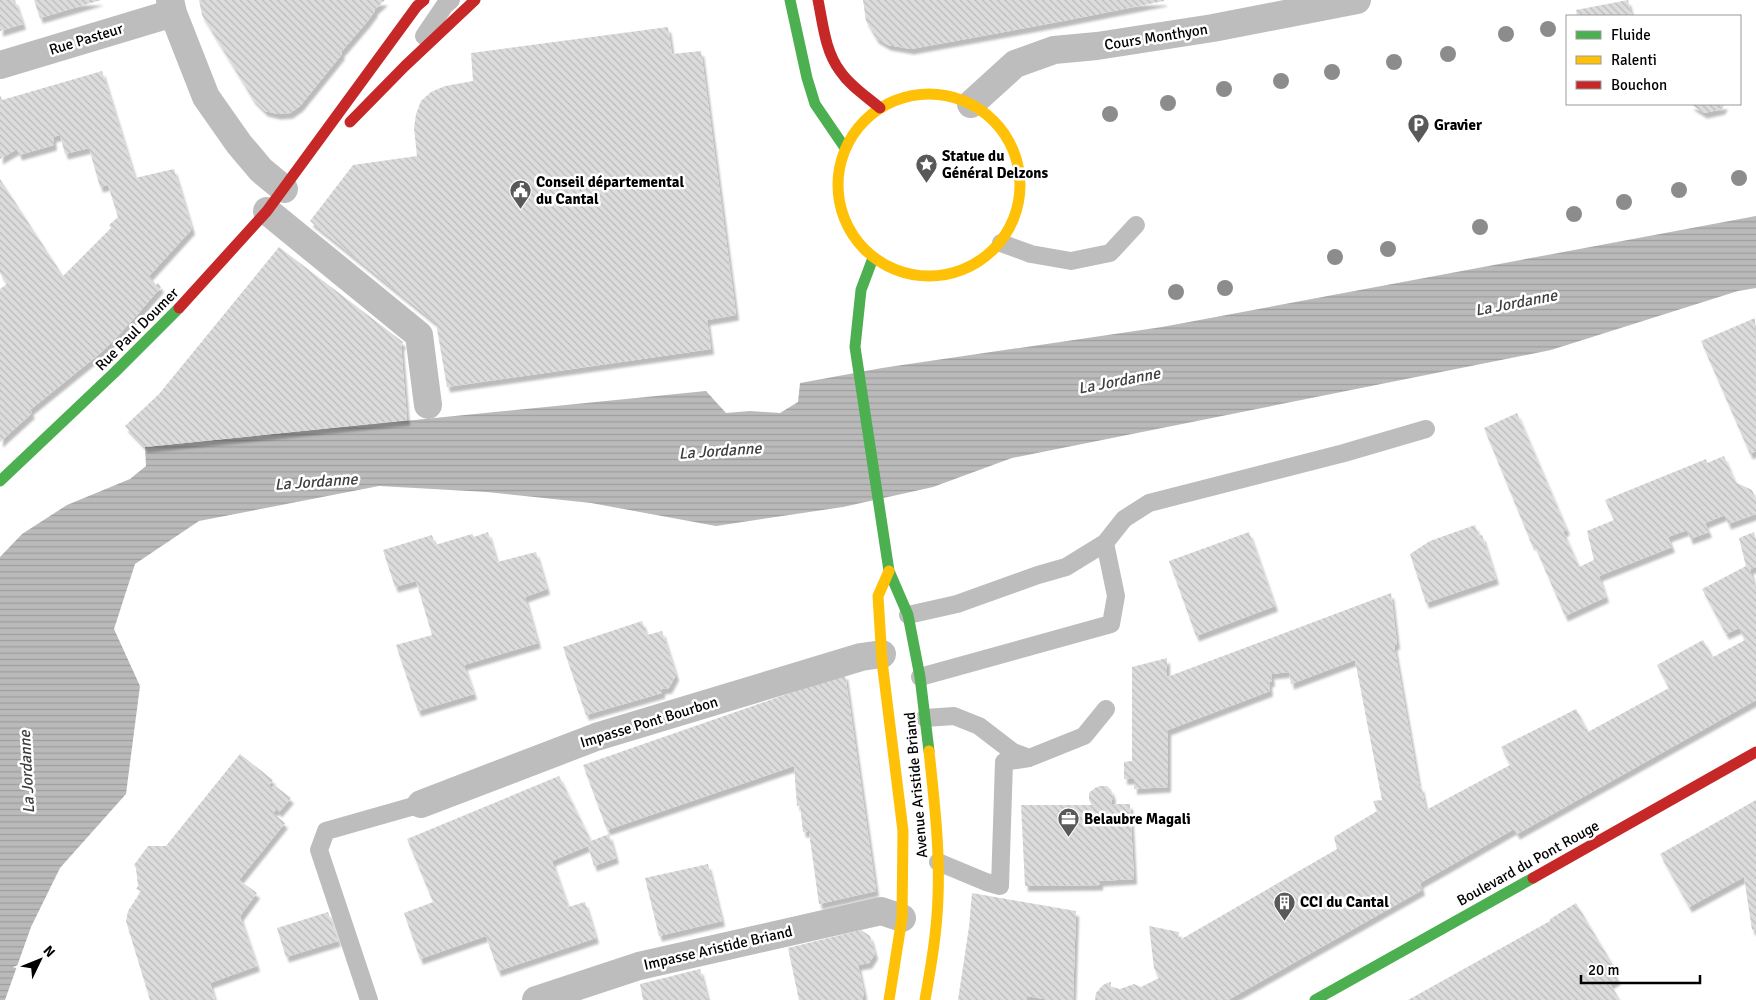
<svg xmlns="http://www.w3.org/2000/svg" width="1756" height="1000" font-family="Signika,sans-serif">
<defs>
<pattern id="water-rules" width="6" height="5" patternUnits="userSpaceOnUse" patternTransform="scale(1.25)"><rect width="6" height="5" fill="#bababa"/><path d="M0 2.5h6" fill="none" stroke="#9e9e9e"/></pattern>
<pattern id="building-back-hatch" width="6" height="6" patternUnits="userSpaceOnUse" patternTransform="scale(1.25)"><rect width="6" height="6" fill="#dcdcdc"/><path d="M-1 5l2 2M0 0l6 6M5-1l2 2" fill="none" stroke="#bbb"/></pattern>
<filter id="shadow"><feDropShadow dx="3" dy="5.5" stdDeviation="1" flood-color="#0004"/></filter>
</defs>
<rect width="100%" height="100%" fill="#fff"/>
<path fill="url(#water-rules)" d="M1756,216V288L1738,291L1551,350L1012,458L933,487L843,507L716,526L591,503L487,492L379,486L199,521L135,564L114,629L140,686L126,794L60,868L31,927L5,1000H0V557L22,534L67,505L130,479L146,466L145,447L706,391L726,413L750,411L780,413L798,402L800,383L882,368L1162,327Z"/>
<path fill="url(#building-back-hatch)" filter="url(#shadow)" d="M0,0H15L23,24L0,31Z
M34,0H101L40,18Z
M199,0H385L374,10L375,11L366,23L341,52L342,54L300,106L290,113L278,114L265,111L253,99L202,15Z
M863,0H1164V1L1058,22L911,49L888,45L876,38L866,21Z
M1628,0L1632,16H1577L1576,10Z
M668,27L672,54L701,51L736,315L707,320L711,349L447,387L436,323L310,221L353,165L417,156L414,128L416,114L421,101L431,92L445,86L473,81L471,53Z
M102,71L135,178L174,169L192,229L149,276L156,285L158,283L161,287L136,316L112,342L98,355L30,410L32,413L0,442V289L7,284L0,273V179L63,276L111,228L109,225L118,217L108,185L100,187L89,148L65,154L60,135L53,137L54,145L19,155L17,149L0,159V95L2,100Z
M1690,104H1725L1722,109L1704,113Z
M279,247L403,342L401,346L407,420L145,447L125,426L159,394Z
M1755,318L1756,451L1750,454L1701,341Z
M1517,413L1567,530L1563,531L1579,567L1594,560L1587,531L1614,520L1605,500L1706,459L1707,463L1724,456L1735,482L1752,490L1756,499V514L1728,524L1725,515L1705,523L1709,532L1690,539L1687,530L1668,537L1672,547L1599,576L1606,597L1565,616L1534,544L1532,545L1484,428Z
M1475,525L1479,536L1482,535L1496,579L1426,603L1410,554L1430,541Z
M488,532L497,562L536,552L547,589L525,597L538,643L464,665L474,694L418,711L396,645L432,635L416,581L395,587L383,550L432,535L435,545L472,534L474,537Z
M1249,532L1275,606L1196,636L1169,561Z
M1754,532L1756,540V567L1750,569L1756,592V700L1517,834L1514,829L1462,859L1420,883L1422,890L1228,1000H1095L1096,993L1103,985L1107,983L1111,982V987L1120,989L1134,984L1141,987L1159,978L1154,968L1149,926L1179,932L1178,941L1337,849L1334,837L1377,811L1373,801L1382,800L1355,660L1291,684L1289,672L1271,674L1272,681L1269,682L1270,691L1168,730V787L1134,789V779H1124V762L1132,761V667L1167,658V677L1391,593L1397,644L1394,645L1419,787L1421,786L1426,810L1510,765L1501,747L1576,709L1586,728L1584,729L1586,733L1669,688L1657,665L1703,640L1713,657L1745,640L1739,628L1726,634L1702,589L1746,566L1739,538Z
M642,621L647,635L662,631L676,675L669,688L662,689V693L586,715L563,647Z
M845,674L876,891L819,904L809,832H803L800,805L797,806L794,766L607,830L583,765Z
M240,754L273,780L269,785L272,788L274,785L291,798L279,812L276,809L273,813L285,823L239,880L257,893L240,916L257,966L210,983L215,1000H150L126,921L128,911L141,891L136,889L138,886L136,868L134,865L148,846H166Z
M559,776L591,841L609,834L616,858L594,866L588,846L552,861L568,907L585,902L596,938L498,971L486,936L420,959L404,913L433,902L407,839Z
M1100,786H1107L1111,790L1113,796L1111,804H1130L1134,879L1100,881V885L1025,886L1021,805H1092L1089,800V793L1095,788Z
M1756,800V929L1752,930L1744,877L1689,907L1660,854Z
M708,864L722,921L659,936L645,878Z
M972,893L1076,911L1073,1000H1050L1027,996L1026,1000H958L969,927Z
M1576,903L1613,965L1610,966L1618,979L1610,984L1620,1000H1408L1550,921V919Z
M328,912L338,941L286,957L277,928Z
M861,930L870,936L875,954L869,963L858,965L864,993L862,1000H799L788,948Z
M700,969L708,1000H643L640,984Z"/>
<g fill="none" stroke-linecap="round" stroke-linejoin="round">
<path stroke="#bdbdbd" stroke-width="18" d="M424,36L445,5L451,0
M1001,243L1031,254L1071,261L1110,253L1136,225
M908,615L957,604L1038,575L1066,567L1105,543L1124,519L1149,503L1344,453L1426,429
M920,677L1111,624L1116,596L1105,543
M925,718L954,716L979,726L1013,752L1029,758
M938,862L986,882L1000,886L1004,762L1029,758L1084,736L1106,709
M369,1000L319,850L326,831L421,804"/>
<path stroke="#bdbdbd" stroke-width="28" d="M170,0L173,13L206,97L239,144L261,170L284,189
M0,65L173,13
M971,104L1015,64L1054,50L1097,46L1213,28L1357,0
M267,211L419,335L428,405
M421,804L596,737L861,657L882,654
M536,1000L639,966L881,911L902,918"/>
<path stroke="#4caf50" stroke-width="11" d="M790,0L807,78L815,104L845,148
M873,258L861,290L855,347L889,571L908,615L920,677L929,751
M0,481L114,373L179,308
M1315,1000L1533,878"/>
<path stroke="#ffc107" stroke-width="11" d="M838 185a91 91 0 1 1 182 0a91 91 0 1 1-182 0Z
M889,571L878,596L882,661L903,831L902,918L889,1000
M925,1000C931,966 937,932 938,897C940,848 934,799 929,751"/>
<path stroke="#c62828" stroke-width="11" d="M818,0C823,24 825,51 840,71C850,86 866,96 880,108
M350,122L405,66L475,0
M179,308L267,211L417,6L424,0
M1533,878L1756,752"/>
</g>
<g fill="#8c8c8c">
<circle cx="1548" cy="29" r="8"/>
<circle cx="1506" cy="34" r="8"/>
<circle cx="1448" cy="54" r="8"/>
<circle cx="1394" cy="62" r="8"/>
<circle cx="1332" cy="72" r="8"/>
<circle cx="1281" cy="81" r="8"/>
<circle cx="1224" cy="89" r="8"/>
<circle cx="1168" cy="103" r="8"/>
<circle cx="1110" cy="114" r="8"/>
<circle cx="1739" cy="178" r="8"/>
<circle cx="1679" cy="190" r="8"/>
<circle cx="1624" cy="202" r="8"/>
<circle cx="1574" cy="214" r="8"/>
<circle cx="1480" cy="227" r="8"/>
<circle cx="1388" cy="249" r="8"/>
<circle cx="1335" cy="257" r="8"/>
<circle cx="1225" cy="288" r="8"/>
<circle cx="1176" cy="292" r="8"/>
</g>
<defs>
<symbol id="parking-pin" viewBox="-11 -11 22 30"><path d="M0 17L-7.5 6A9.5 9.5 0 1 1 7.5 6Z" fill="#595959" stroke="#fff"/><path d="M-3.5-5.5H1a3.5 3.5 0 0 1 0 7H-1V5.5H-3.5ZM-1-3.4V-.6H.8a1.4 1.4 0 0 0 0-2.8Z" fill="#fff"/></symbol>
<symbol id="sight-pin" viewBox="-11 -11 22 30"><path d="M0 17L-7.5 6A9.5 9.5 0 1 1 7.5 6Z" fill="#595959" stroke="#fff"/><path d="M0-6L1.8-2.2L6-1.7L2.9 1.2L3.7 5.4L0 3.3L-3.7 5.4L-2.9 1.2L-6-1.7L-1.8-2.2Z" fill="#fff"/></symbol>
<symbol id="civic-pin" viewBox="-11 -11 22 30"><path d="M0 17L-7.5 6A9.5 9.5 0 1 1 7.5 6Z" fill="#595959" stroke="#fff"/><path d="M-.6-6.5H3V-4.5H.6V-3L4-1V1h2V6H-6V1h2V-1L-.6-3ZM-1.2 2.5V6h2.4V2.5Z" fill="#fff"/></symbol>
<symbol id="office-pin" viewBox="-11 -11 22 30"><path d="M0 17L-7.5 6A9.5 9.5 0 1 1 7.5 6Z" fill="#595959" stroke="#fff"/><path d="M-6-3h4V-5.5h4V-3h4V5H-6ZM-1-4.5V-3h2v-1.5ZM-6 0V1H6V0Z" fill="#fff"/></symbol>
<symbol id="building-pin" viewBox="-11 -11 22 30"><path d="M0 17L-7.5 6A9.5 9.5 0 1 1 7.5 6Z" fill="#595959" stroke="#fff"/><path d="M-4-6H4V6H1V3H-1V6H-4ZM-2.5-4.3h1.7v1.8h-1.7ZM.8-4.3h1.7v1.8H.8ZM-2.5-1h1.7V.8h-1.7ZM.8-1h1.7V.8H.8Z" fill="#fff"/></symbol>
</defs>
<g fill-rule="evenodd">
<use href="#parking-pin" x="1406" y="112" width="25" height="34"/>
<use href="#sight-pin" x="914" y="152" width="25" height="34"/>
<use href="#civic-pin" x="508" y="178" width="25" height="34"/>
<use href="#office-pin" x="1056" y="806" width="25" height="34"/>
<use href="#building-pin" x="1272" y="890" width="25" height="34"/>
</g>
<g text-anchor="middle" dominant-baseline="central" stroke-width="5" stroke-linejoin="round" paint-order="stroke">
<g font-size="15" fill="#000" stroke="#fff">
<text transform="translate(1156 37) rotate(-9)">Cours Monthyon</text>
<text transform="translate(86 39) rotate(-17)">Rue Pasteur</text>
<text transform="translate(137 329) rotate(-45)">Rue Paul Doumer</text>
<text transform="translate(649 722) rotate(-17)">Impasse Pont Bourbon</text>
<text transform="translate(916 785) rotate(-95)">Avenue Aristide Briand</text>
<text transform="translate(1528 863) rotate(-29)">Boulevard du Pont Rouge</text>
<text transform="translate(718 948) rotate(-13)">Impasse Aristide Briand</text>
</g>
<g font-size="15" font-weight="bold" fill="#000" stroke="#fff" text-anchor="start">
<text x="1434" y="125">Gravier</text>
<text x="942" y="156">Statue du<tspan x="942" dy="17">Général Delzons</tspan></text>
<text x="536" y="182">Conseil départemental<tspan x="536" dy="17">du Cantal</tspan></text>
<text x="1084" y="819">Belaubre Magali</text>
<text x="1300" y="902">CCI du Cantal</text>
</g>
<g font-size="16" font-style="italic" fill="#3e3e3e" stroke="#fff">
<text transform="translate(1516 303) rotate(-11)">La Jordanne</text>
<text transform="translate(1119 381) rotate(-11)">La Jordanne</text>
<text transform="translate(720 451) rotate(-4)">La Jordanne</text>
<text transform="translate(316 482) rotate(-4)">La Jordanne</text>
<text transform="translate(27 772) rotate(-93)">La Jordanne</text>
</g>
</g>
<rect x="1566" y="15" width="175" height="90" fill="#ffffff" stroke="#999999"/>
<rect x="1576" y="31" width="25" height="8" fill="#4caf50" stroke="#999999"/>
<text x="1611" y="40" font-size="15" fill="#000000">Fluide</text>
<rect x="1576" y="56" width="25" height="8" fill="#ffc107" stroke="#999999"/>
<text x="1611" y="65" font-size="15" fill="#000000">Ralenti</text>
<rect x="1576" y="81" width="25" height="8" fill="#c62828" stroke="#999999"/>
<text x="1611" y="90" font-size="15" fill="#000000">Bouchon</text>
<g transform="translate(40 960) rotate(47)" stroke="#ffffff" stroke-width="4" paint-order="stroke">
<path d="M0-4L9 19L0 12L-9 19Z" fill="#000000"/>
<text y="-8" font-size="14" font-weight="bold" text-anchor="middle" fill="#000000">N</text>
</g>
<path d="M1581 975v8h119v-8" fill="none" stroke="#000000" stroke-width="2.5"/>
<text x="1588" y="975" font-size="15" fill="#000000" stroke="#ffffff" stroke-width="4" paint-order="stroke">20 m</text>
</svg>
